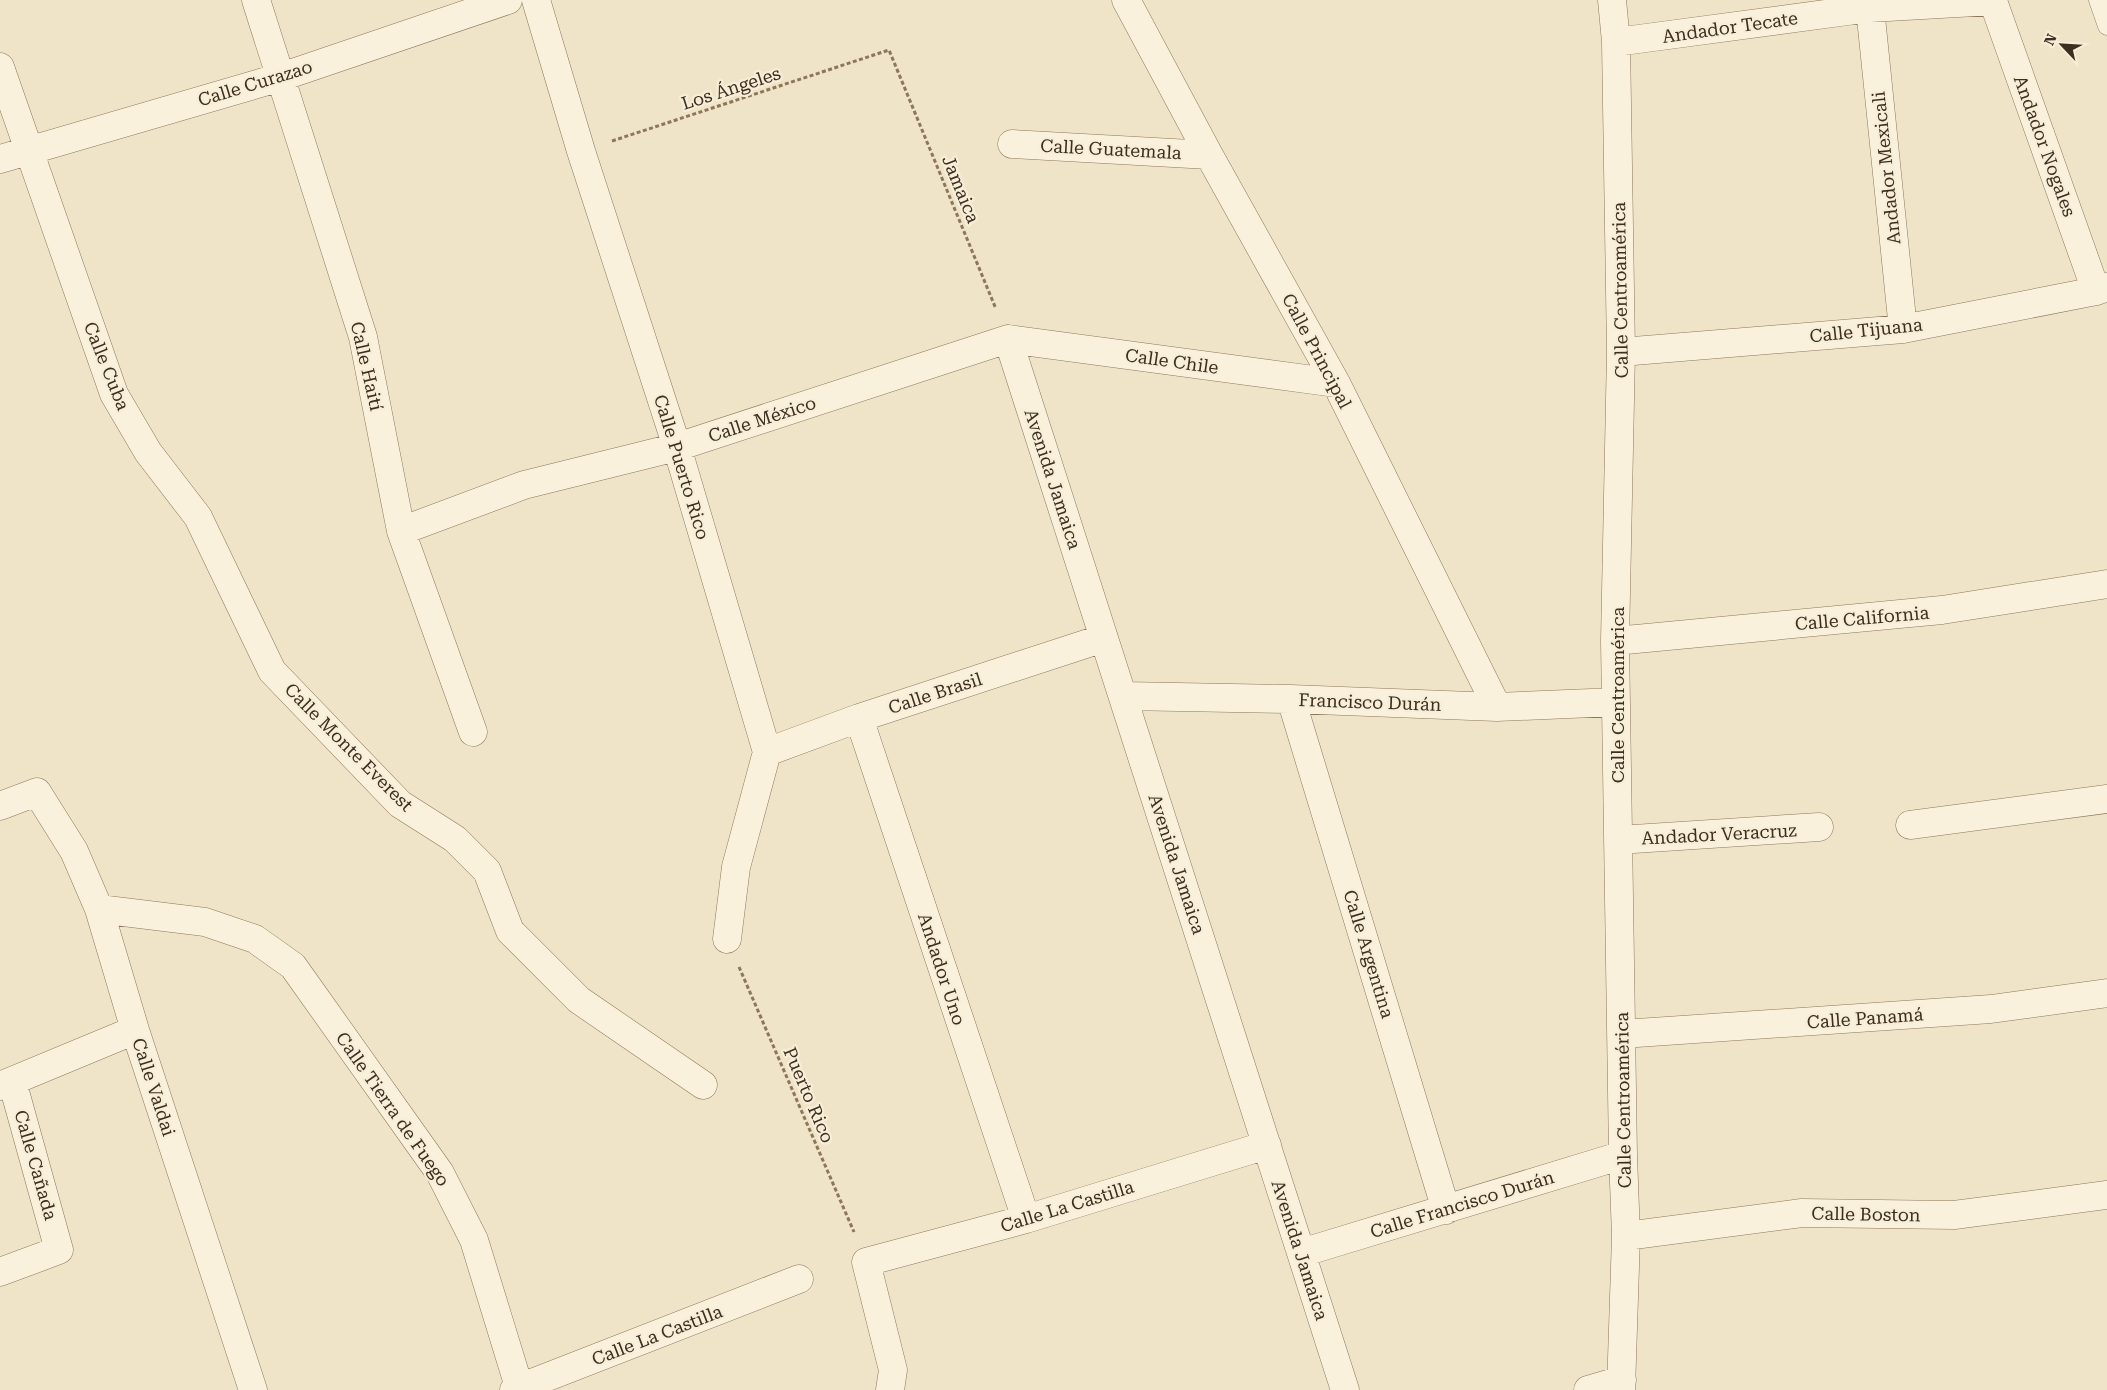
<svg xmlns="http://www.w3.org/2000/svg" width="2107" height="1390" font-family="'Roboto Serif',serif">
<rect width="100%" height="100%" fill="#f0e4c8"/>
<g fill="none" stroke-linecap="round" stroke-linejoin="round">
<defs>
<path id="lane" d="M2098,0L2107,26"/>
<path id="street" d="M256,0L363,337L401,531L473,732
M536,0L581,151L677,447L767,752L736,867L727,939
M1126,0L1209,155L1336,383L1497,707
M1612,0L1616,42L1621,352L1615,641L1623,1155L1626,1236L1621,1390
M1870,8L1903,329
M1616,42L1870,8L1993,1L2096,291
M0,67L114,394L148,452L198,517L272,671L400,804L455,839L487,871L510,931L579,1000L703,1085
M1012,144L1209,155
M0,159L281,77L508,0
M1008,339L1345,1390
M1621,352L1903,329L2096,291L2107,287
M401,531L524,485L677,447L1008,339L1336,383
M1615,641L1942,610L2107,584
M1124,696L1291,699L1497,707L1616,702
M1291,699L1446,1210
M859,718L1026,1219
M767,752L859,718L1104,638
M0,806L37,792L74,851L99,909L135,1030L253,1390
M1910,825L2107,799
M1618,840L1819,827
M99,909L205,922L255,939L293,966L440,1173L474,1240L520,1390
M1622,1034L1991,1009L2107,993
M0,1086L135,1030
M1626,1236L1802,1213L1954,1215L2107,1195
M1301,1253L1623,1155
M0,1272L59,1250L12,1081
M514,1390L799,1279
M890,1390L893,1370L866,1262L1026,1219L1267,1145
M1588,1390L1622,1380"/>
</defs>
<use href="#lane" stroke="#8d765c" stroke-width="19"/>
<use href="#street" stroke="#8d765c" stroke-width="29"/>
<path stroke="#8d765c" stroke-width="3" stroke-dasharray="4 2.5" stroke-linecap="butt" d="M612,141L889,50L996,309
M739,967L854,1232"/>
<use href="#lane" stroke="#faf1dc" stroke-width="18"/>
<use href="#street" stroke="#faf1dc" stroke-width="28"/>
</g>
<g text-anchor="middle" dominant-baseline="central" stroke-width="4.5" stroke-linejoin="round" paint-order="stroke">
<g font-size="18" fill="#3d2e20" stroke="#f7eed8">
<text transform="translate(1730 27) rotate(-8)">Andador Tecate</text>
<text transform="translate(255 83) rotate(-17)">Calle Curazao</text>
<text transform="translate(731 88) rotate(-18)">Los Ángeles</text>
<text transform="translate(2045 146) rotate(70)">Andador Nogales</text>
<text transform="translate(1111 149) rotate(3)">Calle Guatemala</text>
<text transform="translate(1886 168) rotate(-96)">Andador Mexicali</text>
<text transform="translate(961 189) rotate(68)">Jamaica</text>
<text transform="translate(1620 290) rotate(-91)">Calle Centroamérica</text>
<text transform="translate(1866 330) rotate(-6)">Calle Tijuana</text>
<text transform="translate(1317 351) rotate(62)">Calle Principal</text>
<text transform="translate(1172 361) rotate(8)">Calle Chile</text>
<text transform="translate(107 366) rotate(68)">Calle Cuba</text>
<text transform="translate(367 366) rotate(77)">Calle Haití</text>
<text transform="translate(762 419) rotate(-18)">Calle México</text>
<text transform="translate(682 467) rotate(73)">Calle Puerto Rico</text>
<text transform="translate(1053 479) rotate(72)">Avenida Jamaica</text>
<text transform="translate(1862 618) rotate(-5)">Calle California</text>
<text transform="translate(935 693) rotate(-18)">Calle Brasil</text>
<text transform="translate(1617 695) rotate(-90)">Calle Centroamérica</text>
<text transform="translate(1370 702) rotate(2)">Francisco Durán</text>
<text transform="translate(349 747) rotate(45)">Calle Monte Everest</text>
<text transform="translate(1719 834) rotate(-3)">Andador Veracruz</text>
<text transform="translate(1177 864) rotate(72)">Avenida Jamaica</text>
<text transform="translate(1369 954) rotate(73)">Calle Argentina</text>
<text transform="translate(942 969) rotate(72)">Andador Uno</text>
<text transform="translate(1865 1018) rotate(-4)">Calle Panamá</text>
<text transform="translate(154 1087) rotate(72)">Calle Valdai</text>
<text transform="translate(809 1095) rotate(67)">Puerto Rico</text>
<text transform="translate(1623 1100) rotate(-91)">Calle Centroamérica</text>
<text transform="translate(393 1109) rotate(55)">Calle Tierra de Fuego</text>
<text transform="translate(36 1165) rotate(74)">Calle Cañada</text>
<text transform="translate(1462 1204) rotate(-17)">Calle Francisco Durán</text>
<text transform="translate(1067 1206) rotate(-17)">Calle La Castilla</text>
<text transform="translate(1866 1214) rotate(1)">Calle Boston</text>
<text transform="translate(1300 1250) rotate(72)">Avenida Jamaica</text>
<text transform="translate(657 1335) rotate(-21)">Calle La Castilla</text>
</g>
</g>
<g transform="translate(2062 45) rotate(295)" stroke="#f7eed8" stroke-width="4" paint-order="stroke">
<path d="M0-4L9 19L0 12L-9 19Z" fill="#3d2e20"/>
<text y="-8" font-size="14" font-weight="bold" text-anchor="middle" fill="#3d2e20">N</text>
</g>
</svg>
